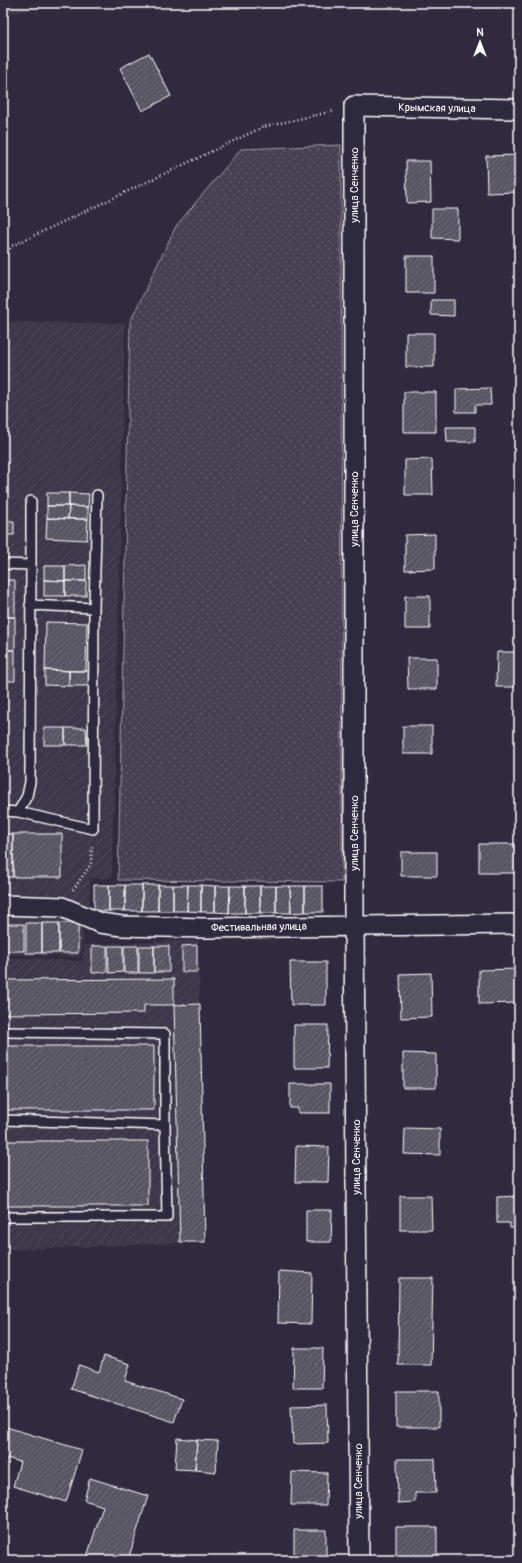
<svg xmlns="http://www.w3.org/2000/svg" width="522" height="1563" font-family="Pangolin,sans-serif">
<defs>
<pattern id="industrial-furrows" width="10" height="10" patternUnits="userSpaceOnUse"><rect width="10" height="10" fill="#3c3749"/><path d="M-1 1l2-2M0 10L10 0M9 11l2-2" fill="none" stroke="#504b5b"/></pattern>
<pattern id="garden-dots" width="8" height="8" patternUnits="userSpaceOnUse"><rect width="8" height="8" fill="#464152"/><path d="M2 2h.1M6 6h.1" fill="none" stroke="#625e6c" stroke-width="1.8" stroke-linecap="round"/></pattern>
<pattern id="building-hatch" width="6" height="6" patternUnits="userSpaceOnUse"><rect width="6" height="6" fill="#595564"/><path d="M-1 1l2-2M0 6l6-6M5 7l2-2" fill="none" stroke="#726e7b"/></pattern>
</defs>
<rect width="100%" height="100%" fill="#2f2a3d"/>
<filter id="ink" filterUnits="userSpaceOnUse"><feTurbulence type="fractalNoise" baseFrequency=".025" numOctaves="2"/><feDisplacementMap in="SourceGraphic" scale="8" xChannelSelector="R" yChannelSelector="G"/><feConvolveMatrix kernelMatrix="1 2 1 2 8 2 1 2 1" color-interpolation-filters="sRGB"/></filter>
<g filter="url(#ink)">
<path fill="url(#industrial-furrows)" d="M3,3H66L3,15Z
M3,322L125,323L112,878H90L89,925L82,927L83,940L80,957L3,954Z
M198,940L205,1242L3,1250V957L82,961L84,945Z"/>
<path fill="url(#garden-dots)" stroke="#a2a0a8" d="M341,145L342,882L118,880L130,322L176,226L241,149Z"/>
<path fill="url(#building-hatch)" stroke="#fff" d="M149,53L171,96L142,111L120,68Z
M519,155V192L487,193L486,156Z
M406,161H430L431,202L407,203Z
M432,209H458V239L432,238Z
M406,256H434V293H406Z
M431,300H454V316L431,315Z
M406,333H434V367H406Z
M490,388L491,405H475V412H456V389Z
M404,392H436V432H404Z
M446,427H475V442H447Z
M432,459L433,495H405V460Z
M47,493H69V506H47Z
M69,493L89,494L88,507L69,506Z
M47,506H69L68,519L47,518Z
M69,506L88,507V519H68Z
M47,518L88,519L87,540L46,538Z
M3,521H14V535H3Z
M435,534V569L405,570V535Z
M86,565V581H65V566Z
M44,566H65V581L44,580Z
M3,580H15V617H3Z
M44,580L65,581V596H44Z
M65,581H86V596H65Z
M405,596H430V629H405Z
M3,617H15V650H3Z
M46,622L87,623L86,671L45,670Z
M3,650H15V681H3Z
M497,652H519V687H496Z
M407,658H437V689H408Z
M45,670L69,671V686L45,685Z
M69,671H90V686H69Z
M403,726H432V754H403Z
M44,728H65V745H44Z
M65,728H86L87,745H65Z
M3,834H13V877H3Z
M13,834H62V877H13Z
M479,844H519V873H479Z
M401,852H437V876H401Z
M94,885H109V911H94Z
M109,885H125V911H109Z
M125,885H142V911H125Z
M142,885H158V911H142Z
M158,885H173V911H158Z
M173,885H188L187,911H173Z
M188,885H201V912L187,911Z
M201,885L215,886V912H201Z
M215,886H230L229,913L215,912Z
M230,886H245V913H229Z
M245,886H260V913H245Z
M260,886H276V913H260Z
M276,886H290L291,913H276Z
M290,886H305V912L291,913Z
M305,886H323V912H305Z
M26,923H42V953H26Z
M42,923H59V953H42Z
M59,923H78V953H59Z
M3,924H24V951H3Z
M197,945V972H182V946Z
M92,946H107V972L92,973Z
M108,946H123V972L109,973Z
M124,946H138V973H124Z
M139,946H154V973H139Z
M154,946H169V972H154Z
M290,962H326V1005H291Z
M518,969L519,1003L479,1004V970Z
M431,973L432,1017L401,1018L400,974Z
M174,979V1005H144V1013L3,1014V980Z
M200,1004L205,1242H180L174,1005Z
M294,1025H328L327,1068H294Z
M3,1046H154V1110H3Z
M403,1053L436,1054V1088H403Z
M290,1084H330V1113H298V1108H290Z
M405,1128L440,1129V1155L404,1154Z
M3,1141H148V1206H3Z
M296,1146L329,1147L328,1182H295Z
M400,1196H431L432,1230H400Z
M519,1196V1228H510V1223H497V1197Z
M306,1210H332L331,1242H306Z
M279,1271L312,1273L311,1324L278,1323Z
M399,1278H433L431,1365H398Z
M294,1348H323L322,1388H293Z
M104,1356L130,1364L125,1381L182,1399L174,1422L71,1389L79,1365L99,1372Z
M396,1391H439V1427H396Z
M327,1405L328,1443L293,1444L291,1406Z
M3,1426L82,1450L66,1502L13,1486L20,1462L7,1458L3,1471Z
M177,1438L197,1440L195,1470L175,1469Z
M197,1440L218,1441L216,1472L195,1470Z
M397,1459H435L436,1493H415V1502L398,1503Z
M292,1472L327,1473L326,1505H291Z
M90,1478L148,1496L128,1560H86L103,1506L84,1500Z
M396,1527H437V1560H396Z
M294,1530H326V1558L313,1557V1560H294Z"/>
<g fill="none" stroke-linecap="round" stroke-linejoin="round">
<defs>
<path id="service" d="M31,501V565
M3,564L31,565L30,782L27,796L18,812L3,811
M30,605L94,608
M18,812L93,829L94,608L97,495
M3,1032L165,1034V1125L167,1217H3
M3,1120L165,1125"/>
<path id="minor" d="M3,905L62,907L100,923L122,926L205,928L519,924
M359,1560L354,926V106L519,109"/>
</defs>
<use href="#service" stroke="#fff" stroke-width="12"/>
<use href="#minor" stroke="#fff" stroke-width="22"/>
<path stroke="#fff" stroke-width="2.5" stroke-dasharray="1 3" stroke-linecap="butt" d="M3,259L12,246L263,127L334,111
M73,890L91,864L92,844"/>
<use href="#service" stroke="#2f2a3d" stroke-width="9"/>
<use href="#minor" stroke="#2f2a3d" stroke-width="19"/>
</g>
</g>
<g text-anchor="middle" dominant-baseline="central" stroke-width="4" stroke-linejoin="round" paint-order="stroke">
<g font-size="11" fill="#fff" stroke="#2f2a3d">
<text transform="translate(437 108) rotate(1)">Крымская улица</text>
<text transform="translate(354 185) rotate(-90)">улица Сенченко</text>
<text transform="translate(354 509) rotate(-90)">улица Сенченко</text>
<text transform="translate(354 833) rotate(-90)">улица Сенченко</text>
<text transform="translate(259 927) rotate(-1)">Фестивальная улица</text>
<text transform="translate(356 1157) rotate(-90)">улица Сенченко</text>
<text transform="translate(358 1481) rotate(-90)">улица Сенченко</text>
</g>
</g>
<rect width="522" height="1563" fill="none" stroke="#2f2a3d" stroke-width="16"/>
<rect x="8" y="8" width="506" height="1547" fill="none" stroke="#fff" stroke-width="1.5" filter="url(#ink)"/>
<g transform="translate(480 42)" stroke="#2f2a3d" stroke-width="3" paint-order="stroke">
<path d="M0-3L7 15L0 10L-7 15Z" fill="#ffffff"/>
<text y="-6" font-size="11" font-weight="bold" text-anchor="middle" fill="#ffffff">N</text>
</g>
</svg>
